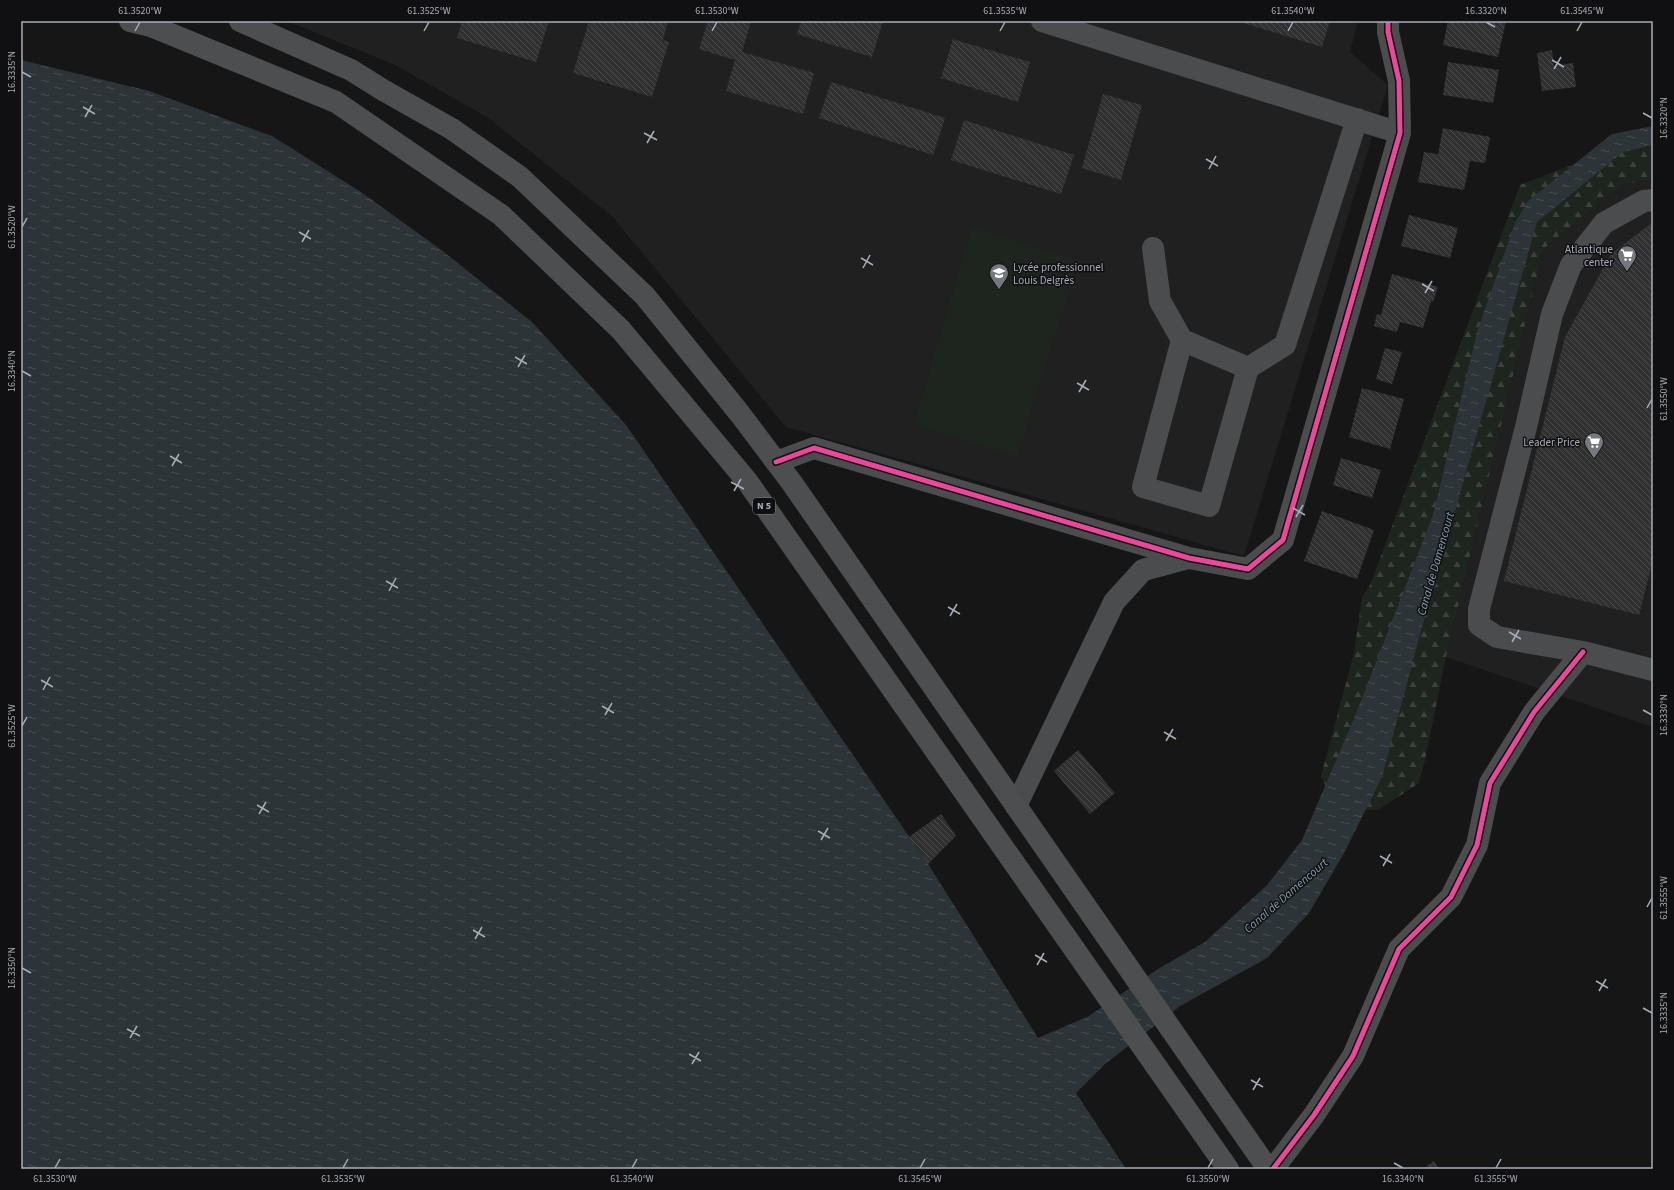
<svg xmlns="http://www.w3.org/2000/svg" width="1674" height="1190" font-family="'Source Sans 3',sans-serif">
<defs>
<pattern id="forest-firs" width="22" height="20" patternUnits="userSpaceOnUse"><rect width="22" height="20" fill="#1e241e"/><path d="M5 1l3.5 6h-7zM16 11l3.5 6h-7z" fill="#3c413c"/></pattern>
<pattern id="water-ripples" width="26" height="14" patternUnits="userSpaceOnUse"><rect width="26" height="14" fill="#2c3438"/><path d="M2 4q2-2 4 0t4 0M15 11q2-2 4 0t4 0" fill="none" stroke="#484f53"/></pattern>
<pattern id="building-back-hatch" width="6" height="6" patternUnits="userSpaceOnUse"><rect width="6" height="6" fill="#303031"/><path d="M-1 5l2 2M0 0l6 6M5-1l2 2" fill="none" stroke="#4b4b4d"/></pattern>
</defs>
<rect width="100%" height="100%" fill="#161616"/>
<path fill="#202021" d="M287,21H1358L1350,52L1388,85L1244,556L786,427L612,216L487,117L395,65Z
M1653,180V727L1446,657L1543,249L1624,184Z"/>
<path fill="#1e241e" d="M972,226L1078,261L1017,457L914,425Z"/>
<path fill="url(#forest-firs)" d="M1653,133V180L1624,184L1543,249L1446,657L1425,760L1419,783L1378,810H1337L1321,776L1354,653L1362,597L1370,585L1520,185Z"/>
<path fill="url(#water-ripples)" d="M21,60L149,91L272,136L361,192L440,249L532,322L626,425L928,864L1038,1038L1089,1016L1158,969L1205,942L1267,885L1302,840L1356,714L1433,515L1477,332L1515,223L1528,201L1612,134L1653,126V145L1623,152L1537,222L1419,638L1382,777L1343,855L1309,913L1267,958L1180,1006L1105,1064L1076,1093L1126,1169H21Z"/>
<path fill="url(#building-back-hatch)" d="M462,21H549L536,62L457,38Z
M589,21H668L663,40L669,42L652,97L573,73Z
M708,21H751L742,52L814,73L803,114L726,91L735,60L699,49Z
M801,21H883L872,57L797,34Z
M1237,21H1330L1322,47Z
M1448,21H1506L1498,57L1443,45Z
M953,39L1030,62L1018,102L941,78Z
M1552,50L1554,66L1573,63L1576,87L1542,91L1537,53Z
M1448,62L1499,70L1493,103L1443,95Z
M831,82L945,118L933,155L819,118Z
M1103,94L1142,105L1121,180L1082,168Z
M964,120L1074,155L1061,194L951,160Z
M1443,128L1490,137L1485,163L1470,161L1464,190L1418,182L1424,152L1438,154Z
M1409,215L1458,228L1450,258L1401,246Z
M1653,222V560L1639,615L1504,581L1565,337L1611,254Z
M1392,274L1438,287L1433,302L1431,301L1423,328L1400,322L1397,332L1374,326L1377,314L1381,315Z
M1385,348L1402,352L1392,384L1376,379Z
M1362,388L1404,399L1390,449L1349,437Z
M1341,458L1381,470L1372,498L1333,485Z
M1322,511L1374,530L1357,579L1304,561Z
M1078,750L1115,793L1090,814L1054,771Z
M941,814L956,836L928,864L909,837Z
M1434,1161L1439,1169H1423Z"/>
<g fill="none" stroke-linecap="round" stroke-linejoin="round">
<path stroke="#4a4c4e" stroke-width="22" d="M1042,21L1400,133
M1653,200L1644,201L1604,223L1571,265L1552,314L1526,427L1479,609V625L1497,637L1583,652L1653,670
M1153,248L1160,301L1182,340L1248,368L1285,345L1357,119
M1182,340L1143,487L1209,506L1248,368
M776,462L814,448L1189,558L1248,569L1283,540L1400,133L1399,81L1388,32V21
M1016,806L1114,602L1143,570L1188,558
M1273,1169L1314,1115L1353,1056L1399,949L1451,897L1477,845L1490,783L1534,712L1583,652"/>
<path stroke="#4d4e50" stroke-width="22" d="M130,21L151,26L336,102L501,215L621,330L747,481L1228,1169
M240,21L351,70L383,90L452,129L520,177L645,296L740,414L792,483L1268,1169"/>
<defs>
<path id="cycleway" d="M776,462L814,448L1189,558L1248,569L1283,540L1400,133L1399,81L1388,32V21
M1273,1169L1314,1115L1353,1056L1399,949L1451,897L1477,845L1490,783L1534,712L1583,652"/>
</defs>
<use href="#cycleway" stroke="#101012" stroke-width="8"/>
<use href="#cycleway" stroke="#ed469a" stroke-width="5"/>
</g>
<path fill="none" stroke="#a8aeb6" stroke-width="1.5" d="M1486,22L1495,27M135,31L140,22M424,31L429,22M712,31L717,22M1000,31L1005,22M1288,31L1293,22M1577,31L1582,22M1552,60L1564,67M1554,69L1561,57M22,72L31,77M83,107L95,114M1643,113L1652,118M85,117L92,105M644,133L657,140M647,143L654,131M1206,159L1218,166M1209,169L1216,156M22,227L27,218M299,232L311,239M302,242L309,230M861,258L873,265M863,268L870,255M1422,284L1434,291M1425,293L1432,281M515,357L527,364M518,367L525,355M22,371L31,376M1077,383L1089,390M1079,392L1086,380M1647,408L1652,399M170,456L182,463M172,466L179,454M731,482L744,489M734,491L741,479M1293,508L1305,515M1296,517L1303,505M386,581L398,588M389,591L396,578M948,607L960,614M950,616L957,604M1509,632L1521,639M1512,642L1519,630M41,680L53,687M43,690L50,677M602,706L614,713M1643,710L1652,715M605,715L612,703M22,726L27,717M1164,732L1176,739M1166,741L1173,729M257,805L269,812M259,814L266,802M818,831L830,838M821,840L828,828M1380,856L1392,863M1383,866L1390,854M1647,907L1652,898M473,930L485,937M475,939L482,927M1035,955L1047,962M1037,965L1044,953M22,968L31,973M1596,981L1608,988M1599,991L1606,979M1643,1008L1652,1013M127,1029L140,1036M130,1038L137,1026M689,1054L701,1061M692,1064L699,1052M1251,1080L1263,1087M1253,1090L1260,1078M1394,1163L1403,1168M55,1168L60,1159M343,1168L348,1159M632,1168L637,1159M920,1168L925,1159M1208,1168L1213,1159M1496,1168L1501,1159"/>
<defs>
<symbol id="supermarket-pin" viewBox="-11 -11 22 30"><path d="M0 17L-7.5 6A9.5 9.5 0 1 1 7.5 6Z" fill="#75797e" stroke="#101012"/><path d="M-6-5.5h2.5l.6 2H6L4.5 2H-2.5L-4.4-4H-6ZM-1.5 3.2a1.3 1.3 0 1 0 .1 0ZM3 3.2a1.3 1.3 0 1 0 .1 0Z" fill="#fff"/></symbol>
<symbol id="school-pin" viewBox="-11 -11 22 30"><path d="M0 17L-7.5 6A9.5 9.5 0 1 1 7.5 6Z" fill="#75797e" stroke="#101012"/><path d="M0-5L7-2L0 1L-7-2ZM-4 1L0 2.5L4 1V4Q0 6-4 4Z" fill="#fff"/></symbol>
</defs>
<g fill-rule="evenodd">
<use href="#supermarket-pin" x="1616" y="244" width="22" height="30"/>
<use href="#school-pin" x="988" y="262" width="22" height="30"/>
<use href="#supermarket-pin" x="1583" y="431" width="22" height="30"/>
</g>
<g text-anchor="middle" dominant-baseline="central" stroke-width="3" stroke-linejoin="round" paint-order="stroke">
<rect fill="#101012" stroke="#7a7f85" stroke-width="1" x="753" y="498" width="22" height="16" rx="3"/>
<g font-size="10" font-weight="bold" fill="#a8aeb6">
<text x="764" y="506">N 5</text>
</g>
<g font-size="11" fill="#a8aeb6" stroke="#101012" text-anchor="end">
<text x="1613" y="249">Atlantique<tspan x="1613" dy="13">center</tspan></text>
<text x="1013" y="267" text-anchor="start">Lycée professionnel<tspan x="1013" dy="13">Louis Delgrès</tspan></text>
<text x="1580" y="442">Leader Price</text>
</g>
<g font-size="12" font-style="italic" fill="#82a0ae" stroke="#101012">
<text transform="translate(1436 564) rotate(-74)">Canal de Damencourt</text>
<text transform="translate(1286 896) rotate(-41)">Canal de Damencourt</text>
</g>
</g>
<rect width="1674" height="1190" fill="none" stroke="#101012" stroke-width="44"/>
<rect x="22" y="22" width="1630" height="1146" fill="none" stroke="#a8aeb6" stroke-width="1.5"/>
<g font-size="10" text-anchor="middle" fill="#a8aeb6">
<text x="140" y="14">61.3520°W</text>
<text x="429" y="14">61.3525°W</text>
<text x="717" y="14">61.3530°W</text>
<text x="1005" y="14">61.3535°W</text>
<text x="1293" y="14">61.3540°W</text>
<text x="1486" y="14">16.3320°N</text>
<text x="1582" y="14">61.3545°W</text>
<text transform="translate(11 72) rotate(-90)" y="4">16.3335°N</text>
<text transform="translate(1663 118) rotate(-90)" y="4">16.3320°N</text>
<text transform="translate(11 227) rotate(-90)" y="4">61.3520°W</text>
<text transform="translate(11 371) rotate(-90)" y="4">16.3340°N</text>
<text transform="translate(1663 399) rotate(-90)" y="4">61.3550°W</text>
<text transform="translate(1663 715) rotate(-90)" y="4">16.3330°N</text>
<text transform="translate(11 726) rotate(-90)" y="4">61.3525°W</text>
<text transform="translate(1663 898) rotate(-90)" y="4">61.3555°W</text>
<text transform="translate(11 968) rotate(-90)" y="4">16.3350°N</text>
<text transform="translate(1663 1013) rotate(-90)" y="4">16.3335°N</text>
<text x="55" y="1182">61.3530°W</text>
<text x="343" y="1182">61.3535°W</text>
<text x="632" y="1182">61.3540°W</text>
<text x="920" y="1182">61.3545°W</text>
<text x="1208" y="1182">61.3550°W</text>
<text x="1403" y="1182">16.3340°N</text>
<text x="1496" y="1182">61.3555°W</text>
</g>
</svg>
